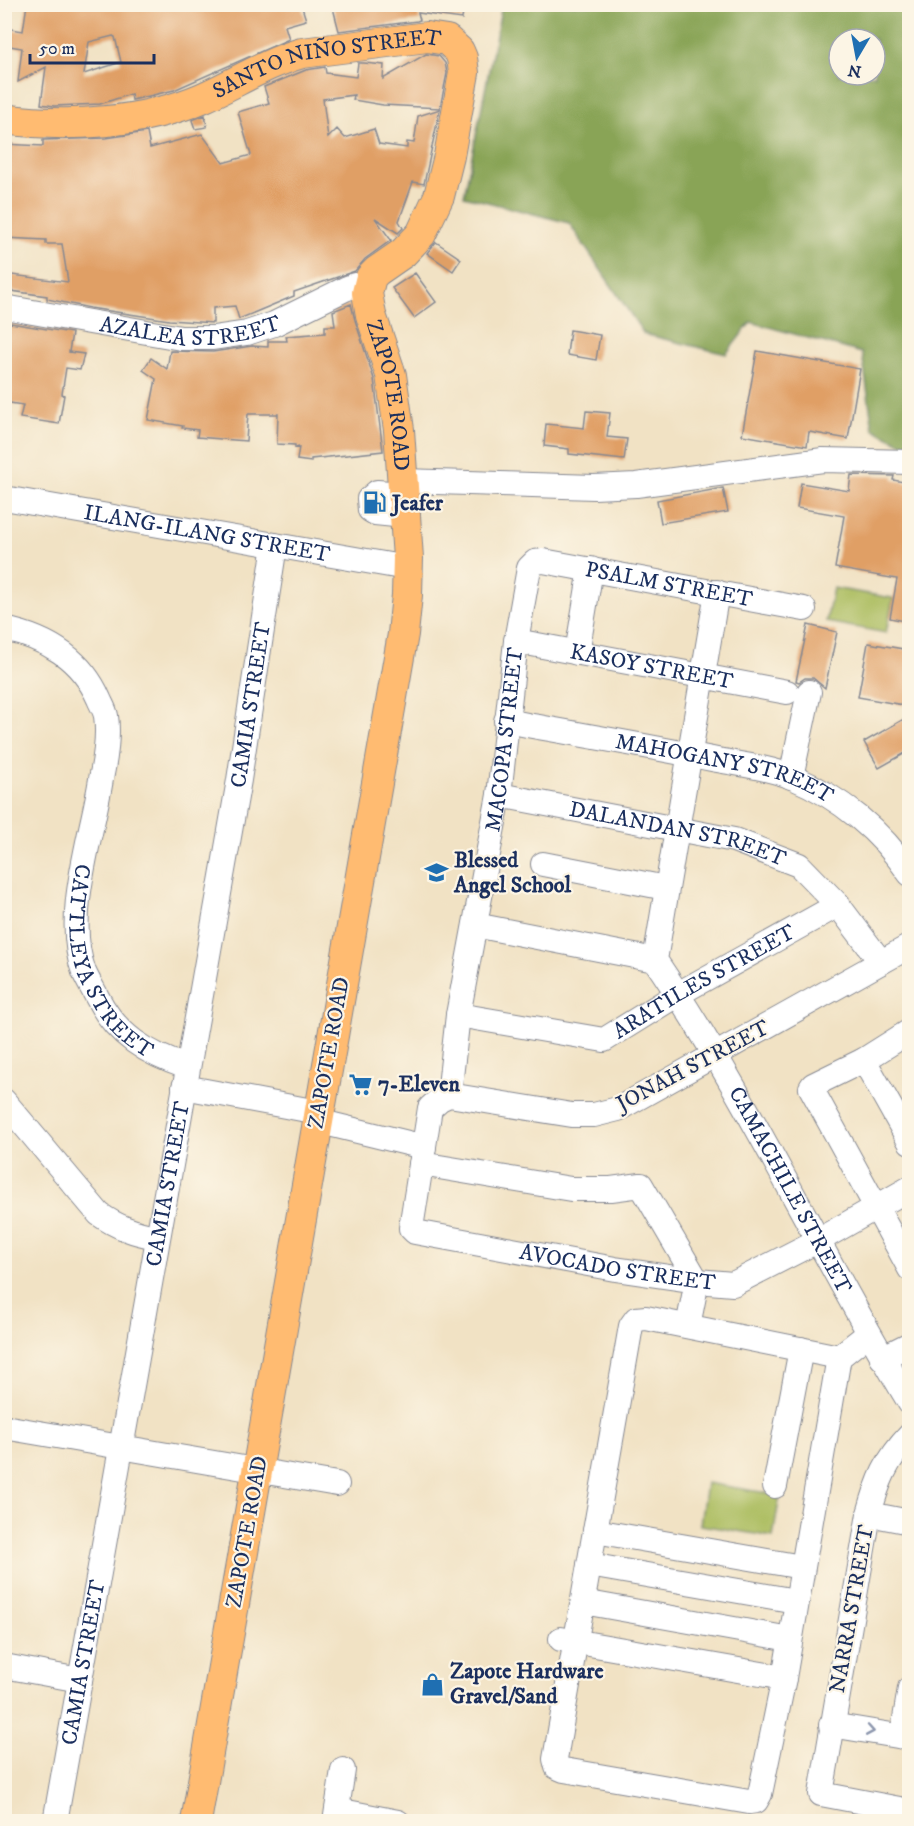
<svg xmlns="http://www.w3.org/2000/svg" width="914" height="1826" font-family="'IM FELL DW Pica',serif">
<rect width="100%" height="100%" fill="#fcf5e5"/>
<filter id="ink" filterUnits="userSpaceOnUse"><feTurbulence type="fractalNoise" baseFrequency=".0167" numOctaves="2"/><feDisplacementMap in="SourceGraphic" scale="12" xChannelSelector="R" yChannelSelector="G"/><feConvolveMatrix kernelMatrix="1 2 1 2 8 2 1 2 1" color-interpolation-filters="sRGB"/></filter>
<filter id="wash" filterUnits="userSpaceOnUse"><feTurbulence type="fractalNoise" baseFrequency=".008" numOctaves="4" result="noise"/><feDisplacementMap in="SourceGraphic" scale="24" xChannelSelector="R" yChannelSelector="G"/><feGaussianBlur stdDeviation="1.35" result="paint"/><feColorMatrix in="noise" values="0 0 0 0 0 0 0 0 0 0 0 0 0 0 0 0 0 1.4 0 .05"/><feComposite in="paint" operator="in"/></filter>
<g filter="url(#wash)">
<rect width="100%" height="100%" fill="#f1e2c4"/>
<path fill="#acbd60" stroke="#64765f" stroke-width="1.5" d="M833,588L893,598L886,633L826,622Z
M706,1483L780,1495L773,1537L700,1525Z"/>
<path fill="#89a456" stroke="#526a5a" stroke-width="1.5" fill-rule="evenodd" d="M502,5H909V447L873,429L862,353L751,322L726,354L644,334L569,223L464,196ZM839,39H875V75H839Z"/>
<g id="blocks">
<path fill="#e09f65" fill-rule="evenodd" d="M27,4H251L252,8L264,4H301L306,20L285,26L289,39L174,90L132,100L131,94L100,104L54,106L41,104L46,67L18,82L22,48L4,45V28L23,31ZM113,36L115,37L121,62L84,74L89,42Z
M332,4H464L462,19L418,13L420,20L417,21L339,31Z
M426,54L439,56L445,63L447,73L440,108L383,105L353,100L354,95L323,99L328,138L337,129L345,138L374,129L379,144L407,148V142L414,143L418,116L440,109L424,184L413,182L399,221L403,228L398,233L375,218L391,240L365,259L355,271L294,292V296L239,319L235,306L213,308V323L169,320L90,308L47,299V296L4,290V274L68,282L62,244H46V240L4,238V144L43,146V140L106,138L147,132L150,148L202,134L223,163L251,155L238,112L269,103L264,87L306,70L325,67L326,73L356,77L358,63H364L384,65L383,79Z
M205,115L207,127L195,129L192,120Z
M436,242L461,259L453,271L427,253Z
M415,273L436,302L414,318L392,288Z
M351,304L355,320L374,379L383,451L311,459V462L297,460L299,447L295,448V445L277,444L278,414H248L246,441L197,437L198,430L182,428L183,426L148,420L156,379L143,370L151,358L167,369L170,351L213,352L252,346L268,347V341H287L286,336L325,333V326H335L333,311Z
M4,322L72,333L69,352L84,354L80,370L66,368L62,394L64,395L59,424L20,418L23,405L4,402Z
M570,330L600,335L596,360L567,355Z
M757,351L860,369L848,439L809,432L807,446L742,435Z
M586,411L610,413L607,437L627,439L624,460L569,454V449L544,446L546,424L584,428Z
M851,475L894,476L893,480L909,483V622L890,618L897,579L835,568L844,516L797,508L801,483L849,491Z
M723,488L728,512L661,523L657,500Z
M808,625L837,632L825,688L813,678H805L799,682L796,681Z
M868,643L909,650V706L858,697Z
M909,716V751L879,768L864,742Z"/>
</g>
</g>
<g filter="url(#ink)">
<use href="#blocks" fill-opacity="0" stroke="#868891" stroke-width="1.5"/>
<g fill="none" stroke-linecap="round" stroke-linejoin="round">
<defs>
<g id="minor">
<path id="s1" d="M4,307L181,338H213L247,333L274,324L345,289L355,285H368"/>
<path d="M403,481L594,487L636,485L823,460L910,462"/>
<path d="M404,494L377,492L369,499L370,510L375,513L405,516"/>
<path id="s2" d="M4,498L407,568"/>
<path id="s3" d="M717,592L655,960C751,1101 821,1257 910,1403"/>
<path id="s4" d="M4,629C47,638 81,658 99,699C101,704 105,710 106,716C109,736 105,760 101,779C92,837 63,916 84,972C88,981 93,989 97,997C116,1035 147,1054 187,1067"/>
<path id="s5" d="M516,641L787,692"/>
<path d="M577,653L591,569"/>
<path id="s6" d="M506,721C575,734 644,745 712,759C738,764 767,767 792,777C840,797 881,831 910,874"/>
<path d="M791,777L809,692"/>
<path id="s7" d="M499,795L734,840L799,865L838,905L881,962"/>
<path d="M543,864L666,888"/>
<path d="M475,925L655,960"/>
<path id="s8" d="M910,946L618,1109L594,1115H572L449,1095L440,1099L430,1108L411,1228L415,1232L615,1269L697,1281L733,1284L819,1240L910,1188"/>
<path id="s9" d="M458,1015L604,1040L678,994L838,905"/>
<path d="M910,1031L864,1060L813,1085L811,1088L910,1269"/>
<path d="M864,1060L910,1142"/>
<path d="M184,1087L318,1112"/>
<path id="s10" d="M449,1095L458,1015L499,795L516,641L529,568L535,562L543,561L804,609"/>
<path d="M4,1101L99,1214C117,1227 134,1233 157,1237"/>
<path d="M317,1121L424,1147"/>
<path d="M421,1164L571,1189H611L641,1185L697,1281L688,1326"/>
<path d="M839,1357L646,1318L636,1319L631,1326L555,1759L557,1767L564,1770L749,1802L756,1801L760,1794L784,1678L839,1357L868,1334"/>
<path d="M882,1358L910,1344"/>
<path d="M4,1427L337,1484"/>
<path d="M910,1435C886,1460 878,1481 869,1514L821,1794L910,1811"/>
<path d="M775,1486L801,1349"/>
<path d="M869,1514L910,1522"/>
<path d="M595,1531L802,1567"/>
<path d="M589,1565L796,1601"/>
<path d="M583,1602L790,1639"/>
<path d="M561,1639L784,1678"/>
<path d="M4,1666L80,1680"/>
<path d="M831,1725L910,1738"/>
<path d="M902,1737L910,1688"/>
<path d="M337,1810L398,1822"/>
<path id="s11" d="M55,1822L239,780L275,545"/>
<path d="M335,1822L343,1770"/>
</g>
<g id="major">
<path id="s12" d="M4,119C67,128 144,123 202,98C236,83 266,63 302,53L427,37L447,40L459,51L462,58L464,73L449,156L439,196L421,234L403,253L377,271L371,277L367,293L371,315L391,375L399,430L408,558L407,595L403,634L196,1822"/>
</g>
</defs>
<use href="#minor" stroke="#868891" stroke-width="26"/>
<use href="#major" stroke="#868891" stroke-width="32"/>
<use href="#minor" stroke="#fff" stroke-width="24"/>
<use href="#major" stroke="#ffbb71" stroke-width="30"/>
</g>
<defs><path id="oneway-chevron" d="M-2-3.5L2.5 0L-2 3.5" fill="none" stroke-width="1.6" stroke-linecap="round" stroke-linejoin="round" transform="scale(1.5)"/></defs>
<use stroke="#8d97ae" href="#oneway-chevron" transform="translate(870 1731) rotate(10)"/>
</g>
<defs>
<symbol id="fuel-bare" viewBox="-9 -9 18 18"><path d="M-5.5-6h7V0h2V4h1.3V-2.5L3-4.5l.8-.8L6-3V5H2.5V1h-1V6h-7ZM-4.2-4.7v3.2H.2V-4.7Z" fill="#1f6fb2" stroke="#fcf5e5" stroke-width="2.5" paint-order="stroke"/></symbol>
<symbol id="school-bare" viewBox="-9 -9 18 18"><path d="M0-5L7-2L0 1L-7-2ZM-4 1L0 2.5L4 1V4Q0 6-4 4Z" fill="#1f6fb2" stroke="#fcf5e5" stroke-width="2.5" paint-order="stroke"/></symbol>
<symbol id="supermarket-bare" viewBox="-9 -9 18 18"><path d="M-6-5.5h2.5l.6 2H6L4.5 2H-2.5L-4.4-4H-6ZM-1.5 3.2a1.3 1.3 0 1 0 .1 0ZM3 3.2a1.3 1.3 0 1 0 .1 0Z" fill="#1f6fb2" stroke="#fcf5e5" stroke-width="2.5" paint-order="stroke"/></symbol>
<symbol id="shop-bare" viewBox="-9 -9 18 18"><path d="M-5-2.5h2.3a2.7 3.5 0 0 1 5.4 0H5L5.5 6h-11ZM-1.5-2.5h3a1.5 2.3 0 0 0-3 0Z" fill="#1f6fb2" stroke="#fcf5e5" stroke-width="2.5" paint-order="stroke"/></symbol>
</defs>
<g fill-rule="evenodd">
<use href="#fuel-bare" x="358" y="486" width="33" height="33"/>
<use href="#school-bare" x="420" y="856" width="33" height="33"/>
<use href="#supermarket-bare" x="344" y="1068" width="33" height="33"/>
<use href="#shop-bare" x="416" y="1668" width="33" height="33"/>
</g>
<g text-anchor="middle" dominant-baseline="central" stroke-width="4.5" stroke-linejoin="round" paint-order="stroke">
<g font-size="22" fill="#1b2f5e" stroke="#fcf5e5">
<text stroke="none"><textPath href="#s12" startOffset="333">SANTO NIÑO STREET</textPath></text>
<text stroke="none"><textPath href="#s1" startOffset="189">AZALEA STREET</textPath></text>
<text stroke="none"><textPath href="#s12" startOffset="852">ZAPOTE ROAD</textPath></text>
<text stroke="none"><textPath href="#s2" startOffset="206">ILANG-ILANG STREET</textPath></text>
<text stroke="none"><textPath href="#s10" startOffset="678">PSALM STREET</textPath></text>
<text stroke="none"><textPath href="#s5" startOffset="138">KASOY STREET</textPath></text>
<text stroke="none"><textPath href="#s11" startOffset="1134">CAMIA STREET</textPath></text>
<text stroke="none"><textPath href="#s10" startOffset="360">MACOPA STREET</textPath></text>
<text stroke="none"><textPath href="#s6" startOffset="224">MAHOGANY STREET</textPath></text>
<text stroke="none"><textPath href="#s7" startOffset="183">DALANDAN STREET</textPath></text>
<text stroke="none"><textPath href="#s4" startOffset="400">CATTLEYA STREET</textPath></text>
<text stroke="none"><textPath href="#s9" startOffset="264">ARATILES STREET</textPath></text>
<text transform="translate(329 1053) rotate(-80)">ZAPOTE ROAD</text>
<text transform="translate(693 1066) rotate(-28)">JONAH STREET</text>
<text stroke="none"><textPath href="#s11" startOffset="648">CAMIA STREET</textPath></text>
<text stroke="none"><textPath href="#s3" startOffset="640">CAMACHILE STREET</textPath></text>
<text stroke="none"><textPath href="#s8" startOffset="862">AVOCADO STREET</textPath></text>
<text transform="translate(247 1532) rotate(-80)">ZAPOTE ROAD</text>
<text transform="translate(852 1609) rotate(-80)">NARRA STREET</text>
<text stroke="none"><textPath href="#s11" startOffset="162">CAMIA STREET</textPath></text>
</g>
<g font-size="22" font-weight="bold" fill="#1b2f5e" stroke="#fcf5e5" text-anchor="start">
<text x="392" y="503">Jeafer</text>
<text x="454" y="860">Blessed<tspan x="454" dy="25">Angel School</tspan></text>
<text x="378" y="1084">7-Eleven</text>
<text x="450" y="1671">Zapote Hardware<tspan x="450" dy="25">Gravel/Sand</tspan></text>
</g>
</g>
<rect width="914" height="1826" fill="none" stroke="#fcf5e5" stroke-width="24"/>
<g transform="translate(857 57) rotate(190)"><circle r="28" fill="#fcf5e5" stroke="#a2a6af" stroke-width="1.5"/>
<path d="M0-4.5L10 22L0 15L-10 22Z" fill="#1f6fb2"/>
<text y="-9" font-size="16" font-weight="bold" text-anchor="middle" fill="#1b2f5e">N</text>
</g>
<path d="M30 54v9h124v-9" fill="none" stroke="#1b2f5e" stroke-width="3"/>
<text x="39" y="54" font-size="18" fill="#1b2f5e" stroke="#fcf5e5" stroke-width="4.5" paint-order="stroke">50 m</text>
</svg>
